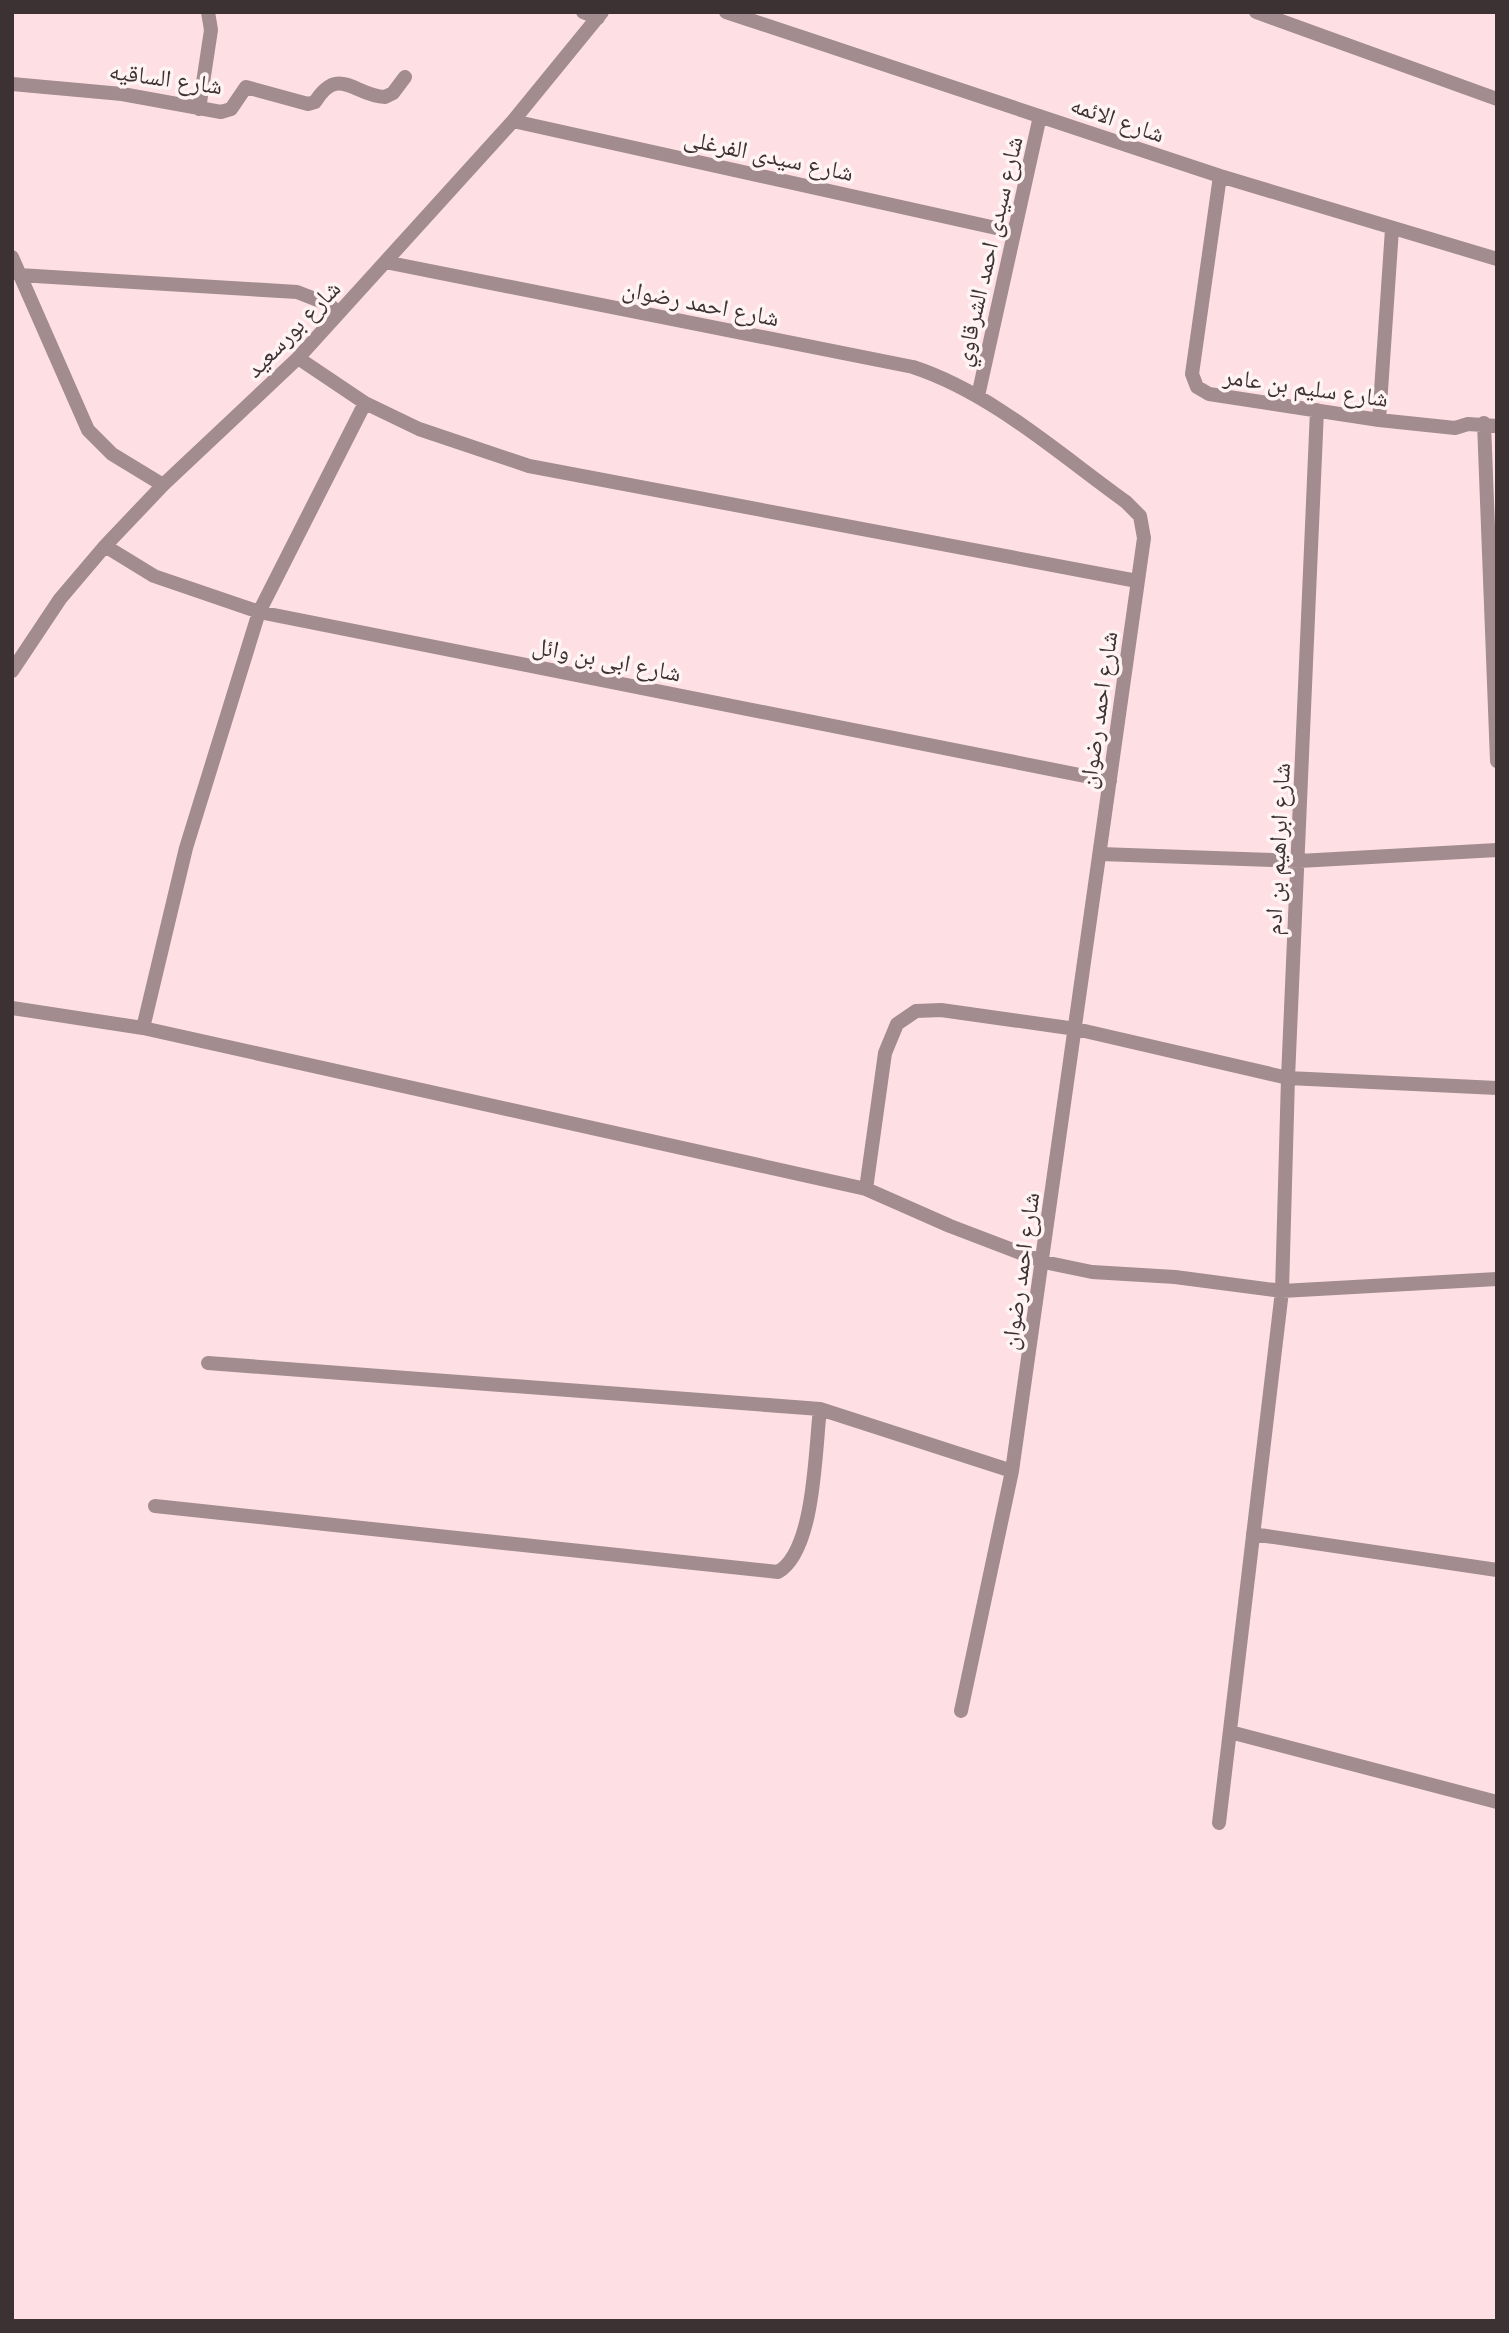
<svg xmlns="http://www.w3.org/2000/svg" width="1509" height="2333" font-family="'Golos Text','Noto Naskh Arabic',sans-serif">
<rect width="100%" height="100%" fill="#fee0e4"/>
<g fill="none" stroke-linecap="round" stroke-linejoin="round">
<path stroke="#a28c8f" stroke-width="14" d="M583,12L598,18
M726,12L1220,176L1497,259
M1256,12L1497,99
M12,84L122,94L221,112L231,109L246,87L308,104L315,102C339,64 354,96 385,97L393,93L405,77
M199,109L211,30L208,12
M513,121L1014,232
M1220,176L1192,374L1197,387L1209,394L1379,420L1455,428L1468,424L1497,426
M12,257L88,430L112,454L163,485
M385,262L913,367C992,393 1059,454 1126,502L1140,516L1144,538L1012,1471L961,1711
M19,275L297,292L328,304L339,313
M298,358L365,403L419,429L529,466L1137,581
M978,396L1040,116
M1379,420L1392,229
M1484,423L1497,761
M105,546L154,576L259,612L1110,781
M12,671L60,599L105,546L163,485L298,358L513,121L602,12
M1100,854L1299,861L1497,850
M12,1008L143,1028L866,1189L950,1226L1044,1262L1092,1272L1175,1277L1282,1291L1288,1078L1317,410
M143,1028L186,848L259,612L365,403
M866,1189L885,1053L897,1024L916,1011L941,1010L1076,1029L1288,1078L1497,1088
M208,1363L820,1409L1012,1471
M155,1506L778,1572C815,1551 815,1450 820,1409
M1253,1534L1497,1570
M1230,1732L1497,1802
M1219,1823L1282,1291L1497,1279"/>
</g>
<g text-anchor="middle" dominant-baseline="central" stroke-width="7" stroke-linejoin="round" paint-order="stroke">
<g font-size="24" fill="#3c3133" stroke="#fff3f4">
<text transform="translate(166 77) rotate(8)">شارع الساقيه</text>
<text transform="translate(1118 118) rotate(19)">شارع الائمه</text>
<text transform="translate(769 154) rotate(12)">شارع سيدى الفرغلى</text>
<text transform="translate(987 251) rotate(-77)">شارع سيدى احمد الشرقاوي</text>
<text transform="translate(701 302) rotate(11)">شارع احمد رضوان</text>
<text transform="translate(292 328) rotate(-46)">شارع بورسعيد</text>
<text transform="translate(1306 386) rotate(8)">شارع سليم بن عامر</text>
<text transform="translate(607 658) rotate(11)">شارع ابى بن وائل</text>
<text transform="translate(1097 710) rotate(-82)">شارع احمد رضوان</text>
<text transform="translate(1276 849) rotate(-87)">شارع ابراهيم بن ادم</text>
<text transform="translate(1019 1271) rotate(-82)">شارع احمد رضوان</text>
</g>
</g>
<rect width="1509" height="2333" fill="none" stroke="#3c3133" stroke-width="28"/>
</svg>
